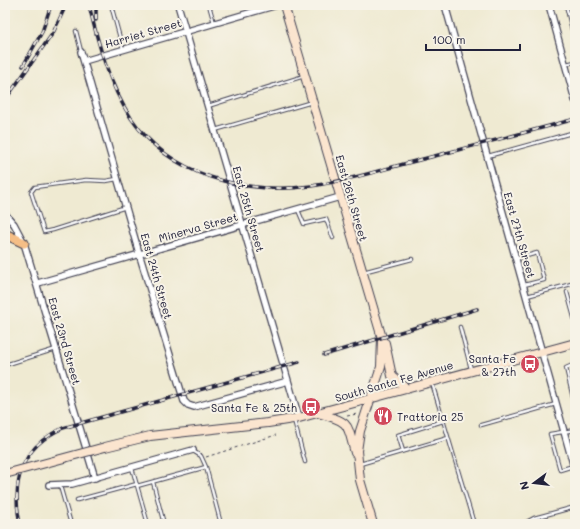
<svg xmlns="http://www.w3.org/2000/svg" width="580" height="529" font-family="Mali,sans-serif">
<rect width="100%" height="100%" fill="#f7f3e8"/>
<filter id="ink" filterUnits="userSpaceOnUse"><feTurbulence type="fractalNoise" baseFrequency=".025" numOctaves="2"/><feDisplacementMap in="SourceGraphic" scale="8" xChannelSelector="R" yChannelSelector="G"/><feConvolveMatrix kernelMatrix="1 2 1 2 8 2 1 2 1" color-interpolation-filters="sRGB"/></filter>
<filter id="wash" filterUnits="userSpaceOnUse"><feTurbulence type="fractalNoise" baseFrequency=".012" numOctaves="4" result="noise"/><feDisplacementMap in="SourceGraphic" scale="16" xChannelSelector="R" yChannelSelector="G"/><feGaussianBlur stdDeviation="0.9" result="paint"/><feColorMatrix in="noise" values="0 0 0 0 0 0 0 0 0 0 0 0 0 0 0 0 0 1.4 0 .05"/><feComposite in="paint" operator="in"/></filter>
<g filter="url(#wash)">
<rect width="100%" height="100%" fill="#efead2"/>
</g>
<g filter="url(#ink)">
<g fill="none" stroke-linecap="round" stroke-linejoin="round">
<defs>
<path id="lane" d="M111,5L123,49
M209,5L214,23
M566,5L575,42
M76,31L81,51
M566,64L575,62
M208,106L304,76
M215,130L312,102
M488,156L575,132
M117,179L106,181L86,180L35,187L31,192L44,232L53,230L126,207
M298,210L304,224L326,219L333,238
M516,259L537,253L544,280L524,285
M363,272L412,259
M567,292L575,321
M527,296L575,283
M460,327L471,369
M575,364L566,368L575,406
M5,365L56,349
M432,383L474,524
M294,420L305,462
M481,425L556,404
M193,451L201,456L206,467
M403,451L398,435L443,421
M360,464L448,438
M573,466L560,470L550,434L575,430
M132,468L148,524
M153,482L164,524
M60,486L71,524
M137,486L206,467L221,524
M77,500L137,484
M523,524L534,518L575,507"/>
<path id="street" d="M178,5L299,418
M445,5L575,471
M549,5L575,100
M81,52L141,260L184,401L188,405L194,407L288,381
M84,61L277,5
M5,214L14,224L24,243L95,478
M38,283L340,197
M49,485L72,484L193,450"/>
<path id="secondary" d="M284,5L382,338L381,367L360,431L357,451L360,480L373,524
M385,343L392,376L407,389
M321,414C351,422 347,424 355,453
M105,447L150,436L268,423L299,418L575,343"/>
<path id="primary" d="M5,234L24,243"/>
</defs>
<use href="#lane" stroke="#414052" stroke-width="4.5"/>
<use href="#street" stroke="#414052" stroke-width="8"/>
<use href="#secondary" stroke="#414052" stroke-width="10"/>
<use href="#primary" stroke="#414052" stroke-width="11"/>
<path stroke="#414052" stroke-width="1" stroke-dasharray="3 3" stroke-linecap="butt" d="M347,416L357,414
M206,457L276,435"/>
<use href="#lane" stroke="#fff" stroke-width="2.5"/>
<use href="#street" stroke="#fff" stroke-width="5.5"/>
<use href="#secondary" stroke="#fbe5cf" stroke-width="8"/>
<use href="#primary" stroke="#f5be86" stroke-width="9"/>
<defs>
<path id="rail" d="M89,5C98,43 109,85 131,118C170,176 245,195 311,186C349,181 386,168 423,159C473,146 524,133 575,119
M96,20V5
M23,66L42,32L51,5
M5,100L53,33L66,5
M324,355L477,309
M5,511L9,524
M20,524C11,481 21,447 63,428L299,362"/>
</defs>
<use href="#rail" stroke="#22223b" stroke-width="3.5"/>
<use href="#rail" stroke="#f7f3e8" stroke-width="2" stroke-dasharray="6" stroke-linecap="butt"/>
<defs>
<path id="secondary-bridge" d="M5,474L105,447"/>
</defs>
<use href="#secondary-bridge" stroke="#414052" stroke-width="10" stroke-linecap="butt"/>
<use href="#secondary-bridge" stroke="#fbe5cf" stroke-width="8"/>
</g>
</g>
<defs>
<symbol id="bus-disc" viewBox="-11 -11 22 22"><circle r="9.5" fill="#d1495b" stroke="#f7f3e8"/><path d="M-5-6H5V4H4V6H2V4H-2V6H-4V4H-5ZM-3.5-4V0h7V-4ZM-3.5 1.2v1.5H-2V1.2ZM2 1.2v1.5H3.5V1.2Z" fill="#fff"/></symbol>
<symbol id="restaurant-disc" viewBox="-11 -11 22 22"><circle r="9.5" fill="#d1495b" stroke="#f7f3e8"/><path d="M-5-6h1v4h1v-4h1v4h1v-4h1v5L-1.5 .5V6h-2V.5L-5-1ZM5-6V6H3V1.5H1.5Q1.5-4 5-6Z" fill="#fff"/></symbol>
</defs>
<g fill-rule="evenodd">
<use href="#bus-disc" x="519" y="353" width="22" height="22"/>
<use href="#bus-disc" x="300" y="396" width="22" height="22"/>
<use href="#restaurant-disc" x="372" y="405" width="22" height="22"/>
</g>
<g text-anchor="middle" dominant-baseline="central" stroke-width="4" stroke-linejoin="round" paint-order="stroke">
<g font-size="11" fill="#22223b" stroke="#f7f3e8">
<text transform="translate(143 33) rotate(-16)">Harriet Street</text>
<text transform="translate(352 198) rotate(74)">East 26th Street</text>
<text transform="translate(249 209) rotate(74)">East 25th Street</text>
<text transform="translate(198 227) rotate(-16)">Minerva Street</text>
<text transform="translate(520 235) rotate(74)">East 27th Street</text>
<text transform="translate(157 276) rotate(74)">East 24th Street</text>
<text transform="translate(65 341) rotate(74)">East 23rd Street</text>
<text transform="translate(394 381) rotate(-16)">South Santa Fe Avenue</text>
</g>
<g font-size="11" fill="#22223b" stroke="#f7f3e8" text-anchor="end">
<text x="516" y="358">Santa Fe<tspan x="516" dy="13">&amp; 27th</tspan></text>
<text x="297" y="407">Santa Fe &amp; 25th</text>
<text x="397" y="416" text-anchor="start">Trattoria 25</text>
</g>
</g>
<rect width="580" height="529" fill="none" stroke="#f7f3e8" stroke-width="20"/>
<g transform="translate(534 483) rotate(255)" stroke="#f7f3e8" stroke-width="3" paint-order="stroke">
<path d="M0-3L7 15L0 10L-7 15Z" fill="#22223b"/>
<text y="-6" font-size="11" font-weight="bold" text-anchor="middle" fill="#22223b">N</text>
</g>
<path d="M426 44v6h94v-6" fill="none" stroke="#22223b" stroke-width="2"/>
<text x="432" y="44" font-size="12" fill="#22223b" stroke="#f7f3e8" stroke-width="3" paint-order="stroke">100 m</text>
</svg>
